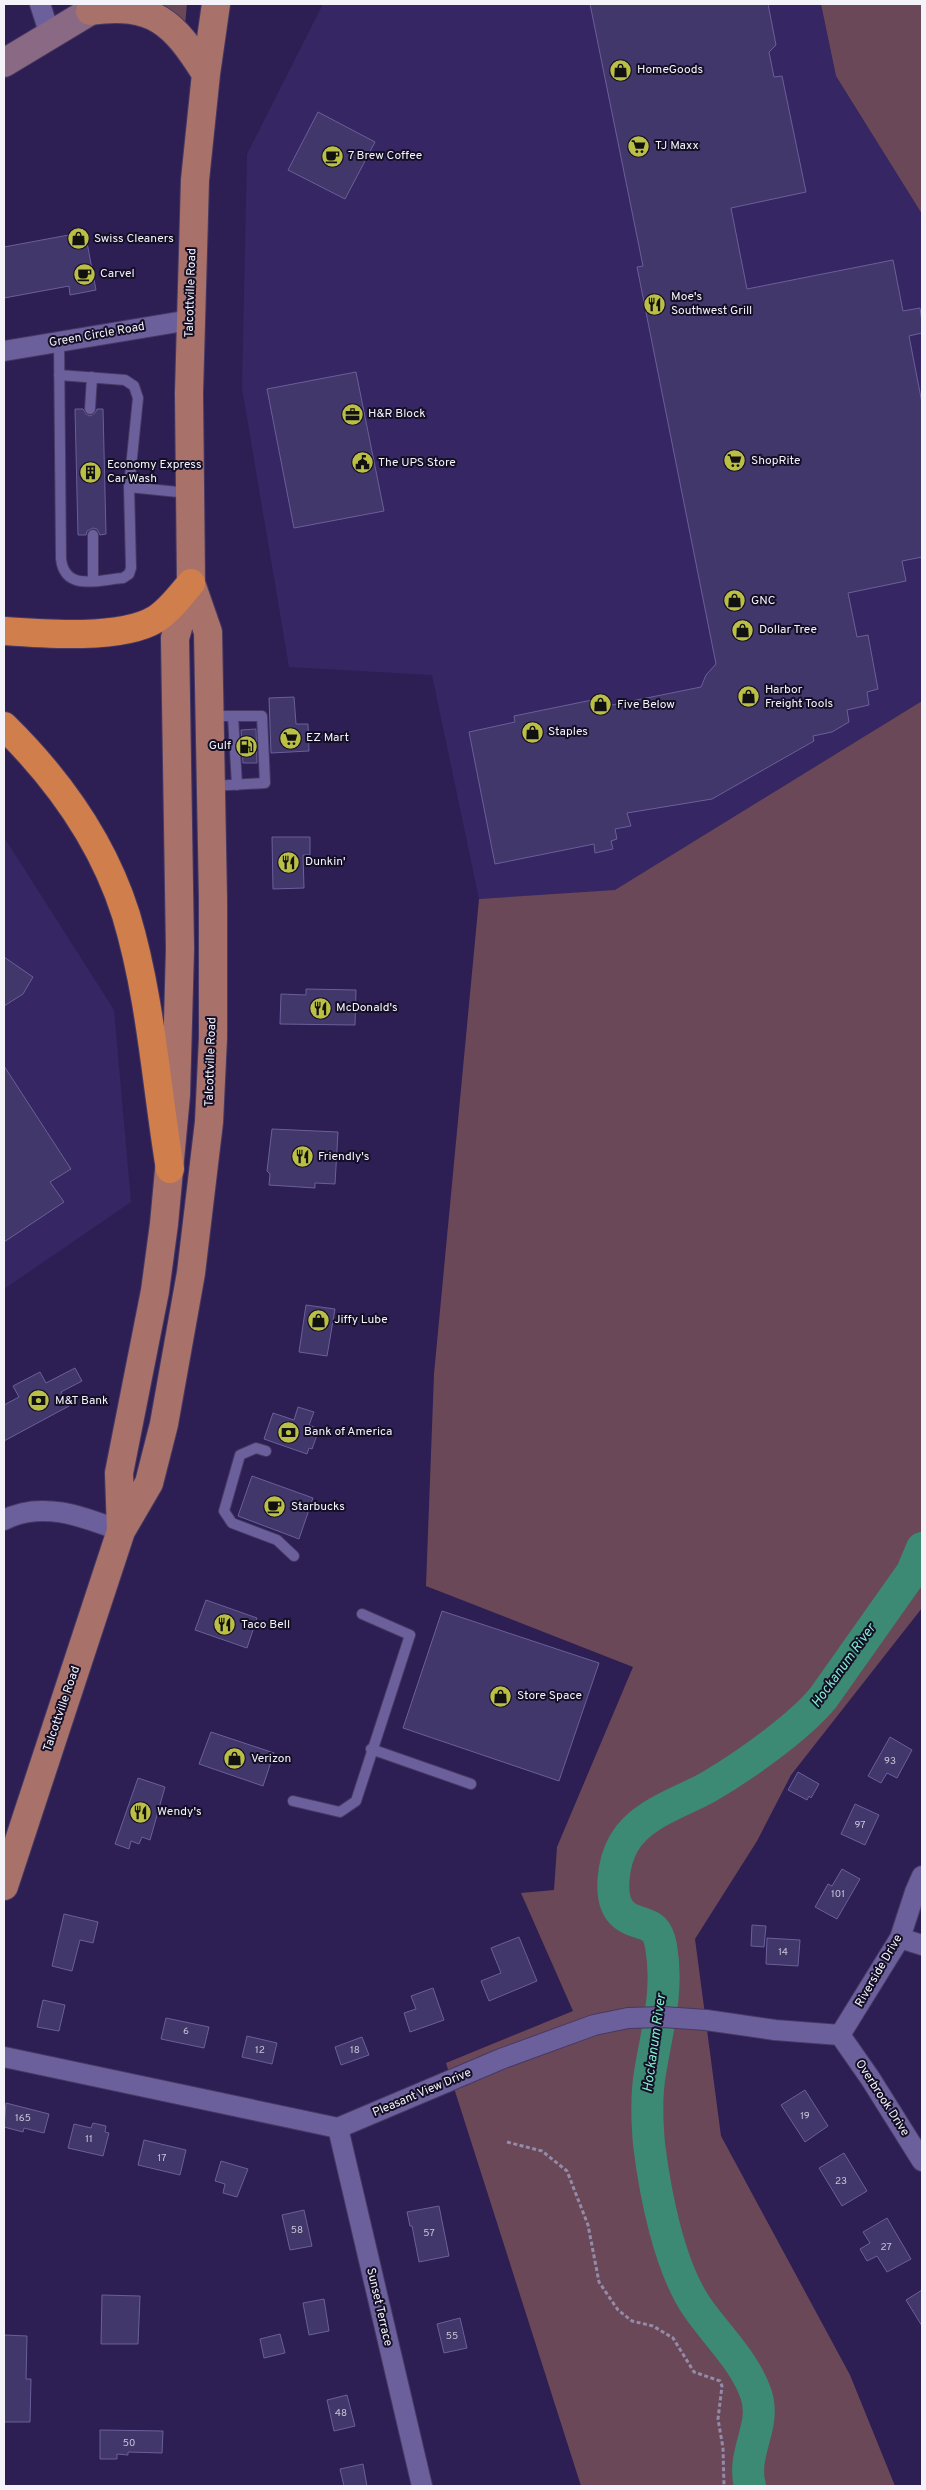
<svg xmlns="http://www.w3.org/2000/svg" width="926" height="2490" font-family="Overpass,sans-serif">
<rect width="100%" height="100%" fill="#2d1f54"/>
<path fill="#362663" d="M323,4H821L836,76L922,214V701L615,891L479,899L432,675L289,667L242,388L247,154Z
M4,837L114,1010L131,1202L4,1289Z"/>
<path fill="#6b4857" d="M155,4H187L185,25Z
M821,4H922V214L836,76Z
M922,701V1608L791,1775L757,1841L695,1939L721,2136L850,2375L895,2486H581L446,2063L573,2011L521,1893L554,1890L557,1847L633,1667L426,1586L434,1374L479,899L615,890Z"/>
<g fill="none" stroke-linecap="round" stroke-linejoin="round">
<path stroke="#3c8a73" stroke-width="32" d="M750,2486C741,2452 767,2427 756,2394C744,2360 717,2336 697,2307C669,2266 655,2193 649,2144C647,2121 646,2096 650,2073C657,2030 669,1990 661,1946C656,1918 641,1928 624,1915C606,1900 614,1860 624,1843C641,1813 683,1802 710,1786C744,1766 798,1728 823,1698L912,1572L922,1548"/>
</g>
<path fill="#42376a" stroke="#6a5f9a" d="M590,4H768L776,45L769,52L774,77L782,76L806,192L731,208L747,289L893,260L903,311L920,308L922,322V333L909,336L922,403V557L902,561L906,581L848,593L857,637L868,635L878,689L867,692L869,705L847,710L849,722L832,732L813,736L814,741L712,799L627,813L631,826L615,829L617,839L611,841L613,849L595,853L594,844L495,864L469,732L515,722L514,716L592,700L602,707L701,687L706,675L716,664L637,267L643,266Z
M318,112L375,142L345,199L288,170Z
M85,232L96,290L70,295L69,286L4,298V247Z
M356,372L384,511L294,528L267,389Z
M75,409H83L86,414L90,416L95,413L97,409H103L106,534L100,535L97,529L93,528L87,531L86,535H78Z
M294,697L296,724H308L309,751L271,753L269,698Z
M256,729L257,763H243L241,730Z
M272,837H310V855H303L304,888L273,889Z
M4,957L33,977L23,994L4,1006Z
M306,989L356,990L355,1025L280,1024L281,994L306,995Z
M4,1066L71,1169L50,1182L64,1202L4,1242Z
M272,1129L338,1132L335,1184L315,1183V1188L269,1185L270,1174L267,1171Z
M306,1305L335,1309L327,1356L299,1352Z
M75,1368L82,1381L61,1392L69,1406L4,1441V1405L19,1397L13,1386L40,1372L46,1383Z
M298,1407L314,1412L309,1425L316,1428L314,1434L317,1435L312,1449L309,1448L307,1454L264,1439L273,1413L294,1420Z
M252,1476L313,1498L299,1539L238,1516Z
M206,1600L257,1618L247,1648L195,1630Z
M442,1611L599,1663L559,1781L403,1728Z
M211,1732L274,1753L263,1786L199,1764Z
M890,1737L912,1750L897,1778L887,1773L881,1783L868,1776Z
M798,1772L819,1784L811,1798L809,1796L807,1800L788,1790Z
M138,1778L165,1787L150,1840L142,1837L139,1844L131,1841L129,1849L115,1844Z
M855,1804L879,1815L865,1845L841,1834Z
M842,1869L860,1879L837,1919L815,1907L828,1884L832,1886Z
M64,1914L98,1922L93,1943L80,1940L72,1971L52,1966Z
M752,1925L766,1926L764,1947L751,1946Z
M519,1937L537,1981L489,2001L481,1981L501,1973L491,1948Z
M767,1938L800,1940L798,1966L766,1964Z
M433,1988L444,2020L410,2032L404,2013L416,2009L411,1996Z
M43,2000L65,2005L59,2031L37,2027Z
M166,2018L209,2027L204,2048L161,2039Z
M247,2036L277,2043L272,2064L242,2057Z
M362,2037L369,2055L341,2065L335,2047Z
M805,2090L828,2126L805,2142L781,2105Z
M6,2103L49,2114L44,2133L24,2128L23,2132L4,2127Z
M93,2123L106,2126L105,2132L109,2133L103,2156L68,2148L74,2124L91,2128Z
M144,2140L186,2150L180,2175L138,2165Z
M844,2153L867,2191L842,2206L819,2168Z
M221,2161L248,2169L237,2197L223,2193L225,2184L215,2181Z
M439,2206L449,2256L419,2262L412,2226H410L407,2212Z
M304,2210L312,2246L290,2250L282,2215Z
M887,2218L911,2259L887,2272L877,2256L867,2261L860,2249L870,2243L863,2232Z
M922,2290V2326L906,2300Z
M102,2295L140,2296L138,2344H101Z
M324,2299L329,2331L309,2335L303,2303Z
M460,2318L467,2348L444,2353L437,2324Z
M280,2334L285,2353L264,2358L260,2339Z
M4,2335L27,2336L26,2379H31L30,2422H4Z
M347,2395L355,2426L334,2431L327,2400Z
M100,2430L163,2431L162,2453L128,2452V2455L117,2454V2459H100Z
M363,2464L367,2486H344L340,2469Z"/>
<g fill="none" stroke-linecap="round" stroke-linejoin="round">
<defs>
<path id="service" d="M59,341L61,559C65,592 98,580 123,578L129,574L131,568L129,487L138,398L134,386L125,380L59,375
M90,409L92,377
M129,487L188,493
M93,580V535
M210,716H262L265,783L212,786
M233,716L237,785
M266,1451L256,1448L240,1455L224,1511L232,1523L277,1540L294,1556
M371,1749L471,1784
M293,1801L340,1812L356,1801L410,1635L362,1614"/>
<path id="minor" d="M40,4L50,35
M4,351L190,320
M4,1520C42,1500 84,1517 121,1531
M900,1938L922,1945
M840,2035L900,1938L915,1892L922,1876
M840,2035L870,2078L922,2161
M4,2057L338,2128L501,2059L594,2025L628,2018L663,2017L706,2020L775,2030L840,2035
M338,2128L422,2486"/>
<path id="secondary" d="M4,63L102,4"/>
<path id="primary" d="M90,11C154,2 174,23 206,74
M121,1531L119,1473L155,1291L164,1224L176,1095L180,949L175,638L191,583L189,393L195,180L206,74L216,4
M4,1886L121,1531L149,1483L164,1424L191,1273L209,1122L213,1038V899L208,632L191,583"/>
<path id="motorway" d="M4,631C44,634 122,640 156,619C170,610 180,596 191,583
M4,726C58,779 103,842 126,915C151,998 156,1085 170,1169"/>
</defs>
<use href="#service" stroke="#473963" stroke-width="12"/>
<use href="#minor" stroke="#473963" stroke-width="22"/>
<use href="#secondary" stroke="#473963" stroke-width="30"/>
<use href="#primary" stroke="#473963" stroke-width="30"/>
<use href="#motorway" stroke="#473963" stroke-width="30"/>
<path stroke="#928ba9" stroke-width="3" stroke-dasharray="4 2.5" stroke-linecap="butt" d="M507,2142L542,2151L567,2171L588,2225L599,2282L618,2310L632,2321L653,2326L673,2338L694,2372L720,2381L722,2386L718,2419L723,2448L724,2486"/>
<use href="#service" stroke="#6b609b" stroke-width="10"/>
<use href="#minor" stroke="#6b609b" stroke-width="20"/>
<use href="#secondary" stroke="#896983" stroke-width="28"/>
<use href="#primary" stroke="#a8726b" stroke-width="28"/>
<use href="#motorway" stroke="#d07e4b" stroke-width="28"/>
</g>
<defs>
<symbol id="shop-disc" viewBox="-11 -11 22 22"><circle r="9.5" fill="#bbc045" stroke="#140f26"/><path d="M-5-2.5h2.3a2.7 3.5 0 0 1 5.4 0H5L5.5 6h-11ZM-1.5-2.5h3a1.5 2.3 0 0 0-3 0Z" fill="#111"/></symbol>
<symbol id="supermarket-disc" viewBox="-11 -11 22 22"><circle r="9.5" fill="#bbc045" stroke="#140f26"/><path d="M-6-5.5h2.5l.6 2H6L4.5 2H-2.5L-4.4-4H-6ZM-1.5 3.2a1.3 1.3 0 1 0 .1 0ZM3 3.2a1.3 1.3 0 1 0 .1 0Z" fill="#111"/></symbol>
<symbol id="cafe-disc" viewBox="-11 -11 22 22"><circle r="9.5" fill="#bbc045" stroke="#140f26"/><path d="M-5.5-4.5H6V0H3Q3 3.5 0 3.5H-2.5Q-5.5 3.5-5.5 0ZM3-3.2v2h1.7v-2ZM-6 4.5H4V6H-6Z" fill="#111"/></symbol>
<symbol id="restaurant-disc" viewBox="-11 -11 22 22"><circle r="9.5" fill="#bbc045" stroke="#140f26"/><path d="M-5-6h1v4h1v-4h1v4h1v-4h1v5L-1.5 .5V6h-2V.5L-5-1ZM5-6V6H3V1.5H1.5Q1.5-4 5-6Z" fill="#111"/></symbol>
<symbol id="office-disc" viewBox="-11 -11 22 22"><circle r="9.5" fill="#bbc045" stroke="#140f26"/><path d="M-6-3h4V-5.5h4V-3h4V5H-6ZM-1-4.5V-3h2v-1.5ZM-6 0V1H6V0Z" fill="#111"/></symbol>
<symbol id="civic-disc" viewBox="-11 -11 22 22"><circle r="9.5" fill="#bbc045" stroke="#140f26"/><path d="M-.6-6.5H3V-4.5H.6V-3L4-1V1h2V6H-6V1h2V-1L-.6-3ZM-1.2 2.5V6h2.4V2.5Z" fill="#111"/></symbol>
<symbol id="building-disc" viewBox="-11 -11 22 22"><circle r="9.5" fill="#bbc045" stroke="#140f26"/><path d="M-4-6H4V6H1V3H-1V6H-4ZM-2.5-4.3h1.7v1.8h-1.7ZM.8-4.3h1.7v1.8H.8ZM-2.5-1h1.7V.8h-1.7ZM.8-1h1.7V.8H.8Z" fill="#111"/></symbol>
<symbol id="fuel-disc" viewBox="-11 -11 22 22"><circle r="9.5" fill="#bbc045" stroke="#140f26"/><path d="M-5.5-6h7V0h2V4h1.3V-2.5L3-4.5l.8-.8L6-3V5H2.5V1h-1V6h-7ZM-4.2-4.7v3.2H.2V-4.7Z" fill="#111"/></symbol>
<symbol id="bank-disc" viewBox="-11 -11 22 22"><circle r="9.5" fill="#bbc045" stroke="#140f26"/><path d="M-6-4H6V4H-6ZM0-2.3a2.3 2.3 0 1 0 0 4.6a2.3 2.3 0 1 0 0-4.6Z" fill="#111"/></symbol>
</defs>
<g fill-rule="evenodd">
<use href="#shop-disc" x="608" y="58" width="25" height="25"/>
<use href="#supermarket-disc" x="626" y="134" width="25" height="25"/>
<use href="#cafe-disc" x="320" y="144" width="25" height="25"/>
<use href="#shop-disc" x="66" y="226" width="25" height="25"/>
<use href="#cafe-disc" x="72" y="262" width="25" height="25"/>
<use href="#restaurant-disc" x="642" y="292" width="25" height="25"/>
<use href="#office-disc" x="340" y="402" width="25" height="25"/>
<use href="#supermarket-disc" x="722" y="448" width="25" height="25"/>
<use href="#civic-disc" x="350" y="450" width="25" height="25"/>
<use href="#building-disc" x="78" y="460" width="25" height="25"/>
<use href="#shop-disc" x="722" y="588" width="25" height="25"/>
<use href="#shop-disc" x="730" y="618" width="25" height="25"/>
<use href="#shop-disc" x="736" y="684" width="25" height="25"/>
<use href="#shop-disc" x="588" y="692" width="25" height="25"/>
<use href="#shop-disc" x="520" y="720" width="25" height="25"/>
<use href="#supermarket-disc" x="278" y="726" width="25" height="25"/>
<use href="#fuel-disc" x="234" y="734" width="25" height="25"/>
<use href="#restaurant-disc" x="276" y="850" width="25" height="25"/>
<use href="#restaurant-disc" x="308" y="996" width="25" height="25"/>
<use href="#restaurant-disc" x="290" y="1144" width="25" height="25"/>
<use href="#shop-disc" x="306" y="1308" width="25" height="25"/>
<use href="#bank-disc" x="26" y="1388" width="25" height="25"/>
<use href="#bank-disc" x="276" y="1420" width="25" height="25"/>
<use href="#cafe-disc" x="262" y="1494" width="25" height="25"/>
<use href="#restaurant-disc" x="212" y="1612" width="25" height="25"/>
<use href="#shop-disc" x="488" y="1684" width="25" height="25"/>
<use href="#shop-disc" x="222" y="1746" width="25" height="25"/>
<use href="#restaurant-disc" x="128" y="1800" width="25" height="25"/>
</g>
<g text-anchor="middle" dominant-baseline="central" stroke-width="4" stroke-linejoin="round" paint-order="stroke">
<g font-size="10" fill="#c8c4d6">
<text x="890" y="1761">93</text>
<text x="860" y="1825">97</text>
<text x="838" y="1894">101</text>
<text x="783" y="1952">14</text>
<text x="186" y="2031">6</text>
<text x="260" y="2050">12</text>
<text x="355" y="2050">18</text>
<text x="805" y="2116">19</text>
<text x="23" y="2118">165</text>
<text x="89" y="2139">11</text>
<text x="162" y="2158">17</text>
<text x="841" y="2181">23</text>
<text x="297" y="2230">58</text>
<text x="429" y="2233">57</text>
<text x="886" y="2247">27</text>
<text x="452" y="2336">55</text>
<text x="341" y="2413">48</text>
<text x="129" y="2443">50</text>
</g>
<g font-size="12" fill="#f4f3fa" stroke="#140f26" text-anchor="start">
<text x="637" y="70">HomeGoods</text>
<text x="655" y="146">TJ Maxx</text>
<text x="348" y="156">7 Brew Coffee</text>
<text x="94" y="239">Swiss Cleaners</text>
<text x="100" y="274">Carvel</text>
<text x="671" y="297">Moe's<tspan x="671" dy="14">Southwest Grill</tspan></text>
<text x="368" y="414">H&amp;R Block</text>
<text x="751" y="461">ShopRite</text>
<text x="378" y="463">The UPS Store</text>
<text x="107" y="465">Economy Express<tspan x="107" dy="14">Car Wash</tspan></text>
<text x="751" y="601">GNC</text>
<text x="759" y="630">Dollar Tree</text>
<text x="765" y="690">Harbor<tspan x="765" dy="14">Freight Tools</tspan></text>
<text x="617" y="705">Five Below</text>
<text x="548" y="732">Staples</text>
<text x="306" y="738">EZ Mart</text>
<text x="231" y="746" text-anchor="end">Gulf</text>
<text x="305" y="862">Dunkin'</text>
<text x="336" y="1008">McDonald's</text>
<text x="318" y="1157">Friendly's</text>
<text x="334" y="1320">Jiffy Lube</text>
<text x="55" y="1401">M&amp;T Bank</text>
<text x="304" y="1432">Bank of America</text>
<text x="291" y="1507">Starbucks</text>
<text x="241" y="1625">Taco Bell</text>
<text x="517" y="1696">Store Space</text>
<text x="251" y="1759">Verizon</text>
<text x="157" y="1812">Wendy's</text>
</g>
<g font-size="12" fill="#f4f3fa" stroke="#140f26">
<text transform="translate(191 293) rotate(-88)">Talcottville Road</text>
<text transform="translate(97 335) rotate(-10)">Green Circle Road</text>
<text transform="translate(211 1062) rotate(-88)">Talcottville Road</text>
<text transform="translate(62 1709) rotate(-71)">Talcottville Road</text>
<text transform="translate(879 1971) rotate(-60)">Riverside Drive</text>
<text transform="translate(422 2093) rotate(-23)">Pleasant View Drive</text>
<text transform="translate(882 2098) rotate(57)">Overbrook Drive</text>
<text transform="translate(379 2307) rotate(77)">Sunset Terrace</text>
</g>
<g font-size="14" font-style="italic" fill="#7feecc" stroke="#140f26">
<text transform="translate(844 1666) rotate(-54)">Hockanum River</text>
<text transform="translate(655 2043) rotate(-82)">Hockanum River</text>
</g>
</g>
<rect width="926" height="2490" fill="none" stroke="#f4f3fa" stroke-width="10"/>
</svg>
